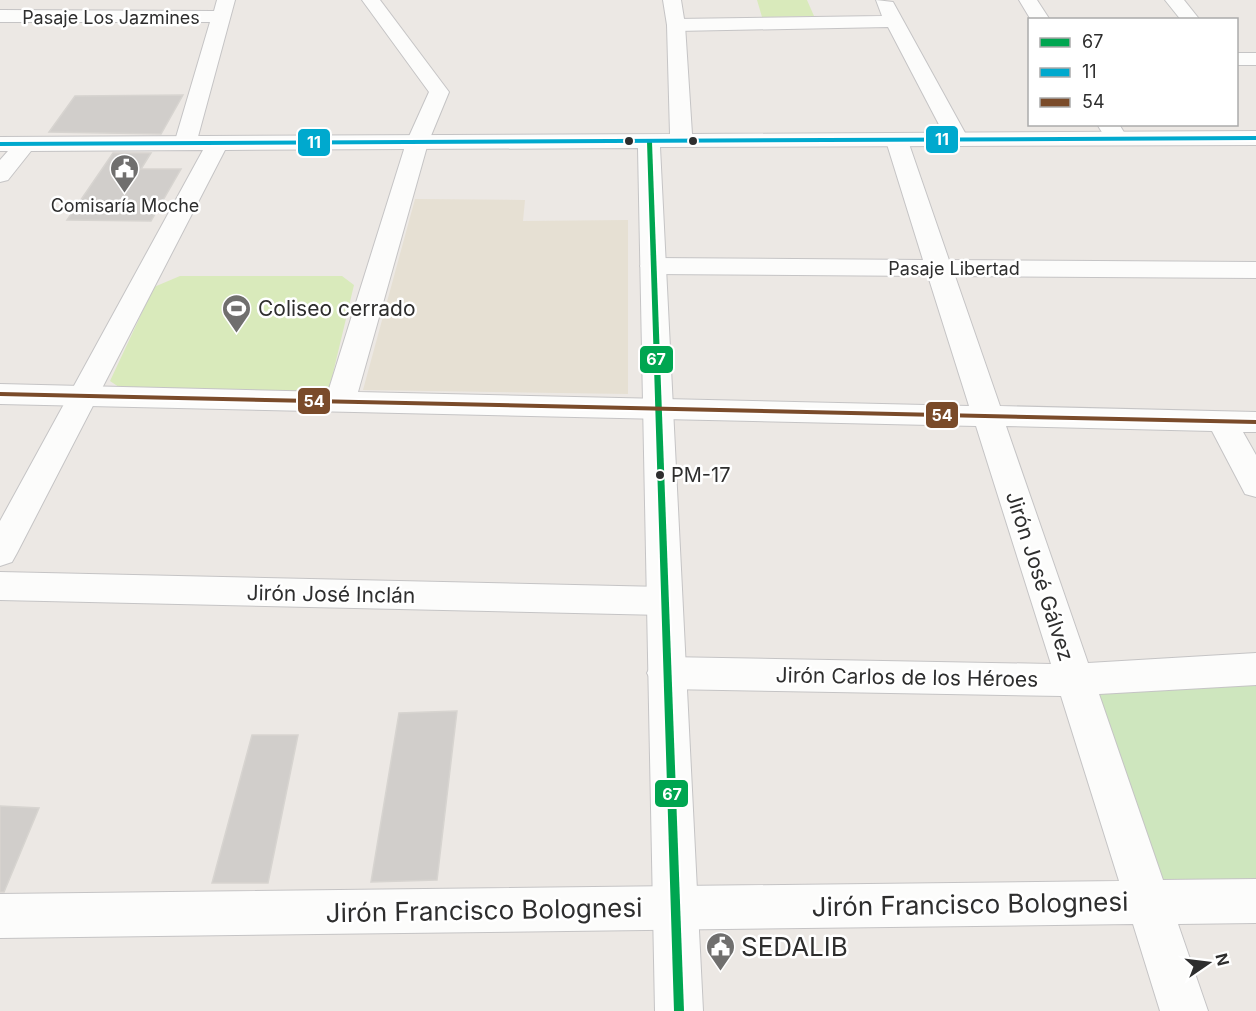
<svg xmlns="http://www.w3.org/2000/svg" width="1256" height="1011" font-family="Inter,sans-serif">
<rect width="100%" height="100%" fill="#ece8e4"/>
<path fill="#e6e0d3" d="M415,199L525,200L523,221L628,220V394L363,390Z"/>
<path fill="#cee6be" d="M1256,676V892L1158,893L1087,684Z"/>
<path fill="#d9eabb" d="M757,0H807L814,16L762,17Z
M180,276H342L354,285L329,390L314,396L125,391L110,381L154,287Z"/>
<path fill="#d1cecb" stroke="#d7d4d0" stroke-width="1.5" d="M183,95L161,134L49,132L75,96Z
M113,153H151L141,169H181L151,221L67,220Z
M457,711L437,880L371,882L399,713Z
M252,735H298L268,883H212Z
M0,806L39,808L4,892H0Z"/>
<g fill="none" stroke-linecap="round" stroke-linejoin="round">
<defs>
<path id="street" d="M217,0H235L196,144L193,149H177L174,144L210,22H0V10L214,11Z
M362,0H380L449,92L428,143L358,392L969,406L928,276L653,274L644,271L640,266L644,261L653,258L923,260L886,141L889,136H905L908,141L949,260L1256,262V278L955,276L1000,406L1256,412V432H1243L1256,455V497L1245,494L1212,431L1006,426L1088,663L1256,653V685L1099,694L1163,880L1256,879V923L1178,924L1208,1011H1160L1133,924L0,938V894L1119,881L1061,696L666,689L653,684L647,673L653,662L666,657L1051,664L976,426L0,404V384L328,392L406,143L429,92Z
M876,0L893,2L969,140L966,145H950L947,140L888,27L676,31L667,25L676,19L882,16Z
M1019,0H1037L1050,20H1031Z
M1165,0H1184L1200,20H1181Z
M1236,53H1256V65H1236Z
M1097,124H1119L1128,139L1125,144H1109Z
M0,572L663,587L676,591L681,601L676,611L663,615L0,600Z"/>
<path id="secondary" d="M663,0H681L685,25L692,134L1256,131V145L660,147L703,1011H655L638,148L225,150L17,553L12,562L0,566V521L203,150L31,151L8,180L0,182V160L8,151H0V137L670,134L667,25Z"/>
</defs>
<use href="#street" stroke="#c5c4c5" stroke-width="2"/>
<use href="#secondary" stroke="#c5c4c5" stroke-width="2"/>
<use href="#street" fill="#fcfcfb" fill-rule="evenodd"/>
<use href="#secondary" fill="#fcfcfb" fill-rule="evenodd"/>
<defs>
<path id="bus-1" d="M647,141L652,142L684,1011H674Z"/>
<path id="bus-2" d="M1256,136V140L0,146V142Z"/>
<path id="bus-3" d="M0,392L1256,420V424L0,396Z"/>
</defs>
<use href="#bus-1" stroke="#fff" stroke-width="4"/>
<use href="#bus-2" stroke="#fff" stroke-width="4"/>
<use href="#bus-3" stroke="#fff" stroke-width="4"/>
<use href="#bus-1" fill="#00a651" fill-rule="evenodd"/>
<use href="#bus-2" fill="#00a9ce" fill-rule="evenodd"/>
<use href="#bus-3" fill="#7a4b2a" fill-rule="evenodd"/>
</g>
<defs>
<symbol id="civic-pin" viewBox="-11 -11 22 30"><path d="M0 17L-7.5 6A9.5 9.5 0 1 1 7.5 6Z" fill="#706f6e" stroke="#fff"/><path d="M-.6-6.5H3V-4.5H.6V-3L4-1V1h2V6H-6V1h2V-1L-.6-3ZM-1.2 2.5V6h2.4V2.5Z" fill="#fff"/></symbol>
<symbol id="stadium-pin" viewBox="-11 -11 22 30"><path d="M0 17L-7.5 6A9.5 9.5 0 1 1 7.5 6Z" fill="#706f6e" stroke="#fff"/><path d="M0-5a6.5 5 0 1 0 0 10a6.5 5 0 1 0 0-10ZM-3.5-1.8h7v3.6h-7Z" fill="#fff"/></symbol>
</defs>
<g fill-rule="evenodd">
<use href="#civic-pin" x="108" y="152" width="33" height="45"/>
<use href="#stadium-pin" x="220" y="292" width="33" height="45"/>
<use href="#civic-pin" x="704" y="930" width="33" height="45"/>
</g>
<g fill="#2e2e2e" stroke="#fff" stroke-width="2">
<circle cx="629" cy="141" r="5"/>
<circle cx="693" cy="141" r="5"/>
<circle cx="660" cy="475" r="5"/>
</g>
<g text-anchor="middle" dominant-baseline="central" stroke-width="5" stroke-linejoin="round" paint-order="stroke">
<g font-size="18" fill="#2e2e2e" stroke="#fff">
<text x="111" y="17">Pasaje Los Jazmines</text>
<text x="954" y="268">Pasaje Libertad</text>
</g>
<g font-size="18" fill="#2e2e2e" stroke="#fff">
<text x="125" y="205">Comisaría Moche</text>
</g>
<g font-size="20" fill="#2e2e2e" stroke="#fff" text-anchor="start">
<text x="671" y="475">PM-17</text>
</g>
<g font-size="21" fill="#2e2e2e" stroke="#fff" text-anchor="start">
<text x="258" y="308">Coliseo cerrado</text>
</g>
<g font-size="21" fill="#2e2e2e" stroke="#fff">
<text transform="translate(1040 576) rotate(72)">Jirón José Gálvez</text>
<text transform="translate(331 594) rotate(1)">Jirón José Inclán</text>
<text transform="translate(907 677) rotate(1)">Jirón Carlos de los Héroes</text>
</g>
<g font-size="26" fill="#2e2e2e" stroke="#fff">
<text transform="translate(970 904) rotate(-1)">Jirón Francisco Bolognesi</text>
<text transform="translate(484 910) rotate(-1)">Jirón Francisco Bolognesi</text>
</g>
<g font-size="26" fill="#2e2e2e" stroke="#fff" text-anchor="start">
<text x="741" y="946">SEDALIB</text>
</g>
</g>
<g stroke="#fff" stroke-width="2">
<rect x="925" y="125" width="34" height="29" rx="6" fill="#00a9ce"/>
<rect x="297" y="128" width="34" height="29" rx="6" fill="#00a9ce"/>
<rect x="639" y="345" width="35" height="29" rx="6" fill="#00a651"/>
<rect x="297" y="387" width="34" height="28" rx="6" fill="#7a4b2a"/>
<rect x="925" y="401" width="34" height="28" rx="6" fill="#7a4b2a"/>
<rect x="654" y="779" width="35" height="29" rx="6" fill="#00a651"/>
</g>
<g font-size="16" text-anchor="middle" font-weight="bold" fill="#fff">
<text x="942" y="145">11</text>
<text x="314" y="148">11</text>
<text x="656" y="365">67</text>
<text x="314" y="407">54</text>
<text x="942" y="421">54</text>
<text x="672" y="800">67</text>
</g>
<rect x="1028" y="18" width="210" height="108" fill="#ffffff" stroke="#ababab" stroke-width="1.5"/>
<rect x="1040" y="38" width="30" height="9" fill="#00a651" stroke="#ababab" stroke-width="1.5"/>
<text x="1082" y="48" font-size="18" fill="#2e2e2e">67</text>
<rect x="1040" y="68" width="30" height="9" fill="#00a9ce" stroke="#ababab" stroke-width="1.5"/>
<text x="1082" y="78" font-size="18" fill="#2e2e2e">11</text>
<rect x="1040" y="98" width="30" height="9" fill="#7a4b2a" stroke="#ababab" stroke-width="1.5"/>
<text x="1082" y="108" font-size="18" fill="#2e2e2e">54</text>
<g transform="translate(1208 963) rotate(76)" stroke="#ffffff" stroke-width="4.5" paint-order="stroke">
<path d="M0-4.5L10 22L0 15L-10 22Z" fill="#2e2e2e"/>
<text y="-9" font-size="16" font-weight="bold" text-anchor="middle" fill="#2e2e2e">N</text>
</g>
</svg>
